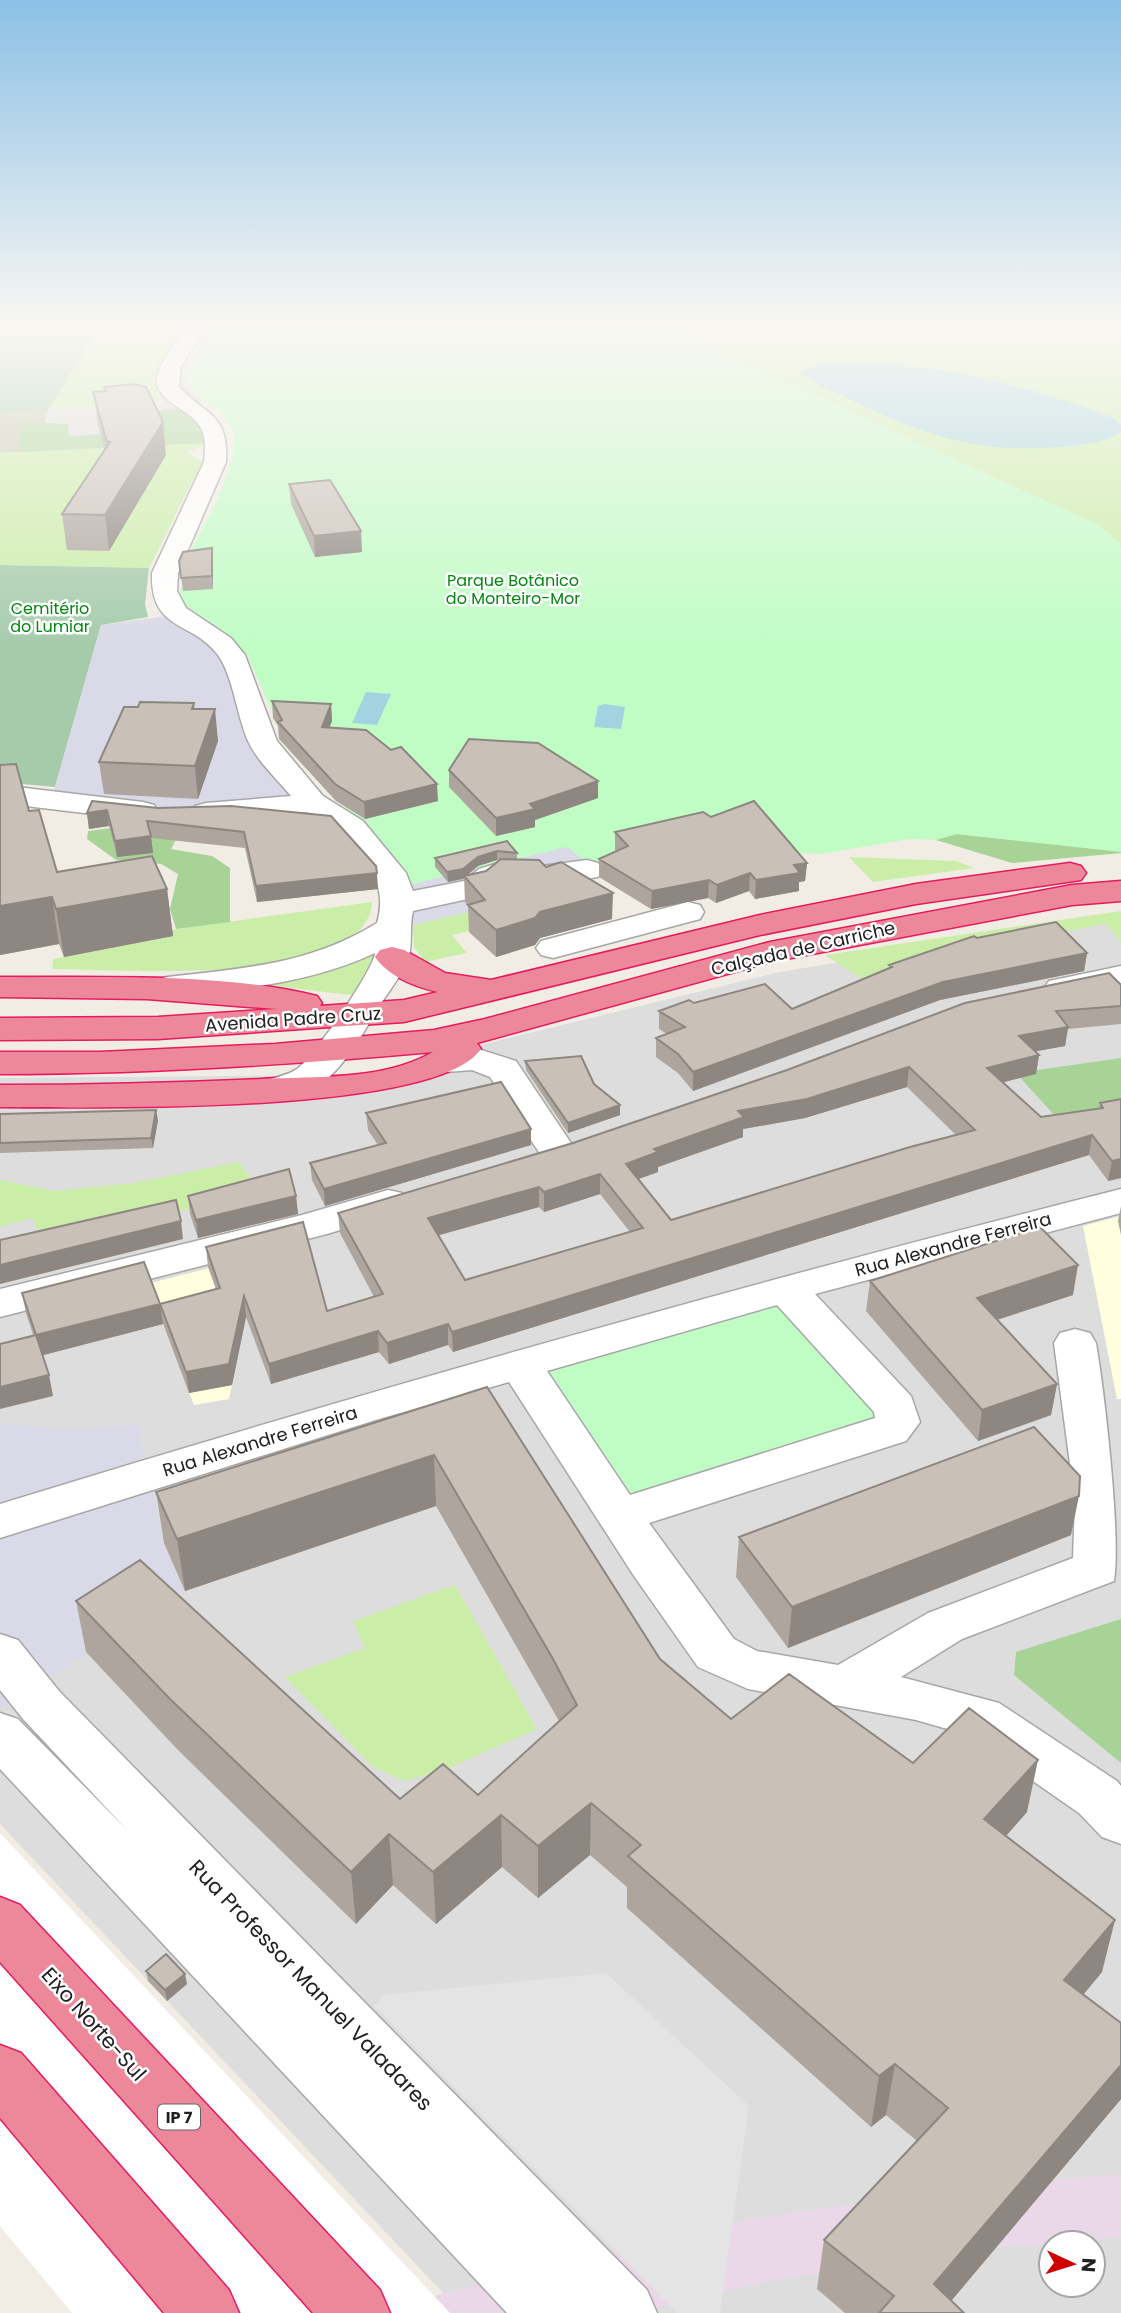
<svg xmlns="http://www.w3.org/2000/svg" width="1121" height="2313" font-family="Poppins,sans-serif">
<rect width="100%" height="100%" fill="#f1ede5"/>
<path fill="#dedddd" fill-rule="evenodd" d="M185,326H232L223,327L194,395L204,398V401L146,431L68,436V424L46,421L48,410L162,401L153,379Z
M1109,916H1121V2313H462L0,1824V1078L358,1075L775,973ZM1051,2243H1093V2285H1051Z"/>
<path fill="#ead7e7" d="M1121,2174V2237L996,2247L877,2263L765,2282L633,2313H363L749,2219L981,2186Z"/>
<path fill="#ffffe0" d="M1121,1216V1399H1117L1083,1226Z
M209,1268L237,1349L236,1366L229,1399L194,1405L147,1284Z"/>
<path fill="#c6c6b0" d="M48,410L38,451L0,453V413Z"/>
<path fill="#caeea8" d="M101,326H185L153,379L162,401L48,410Z
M663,326H1121V551L1119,543L1098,525Z
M212,443L186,452L202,462L149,568L0,565V453Z
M849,857L957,861L974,868L873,882Z
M372,902C368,990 113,969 52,969L53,959L173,936L170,930Z
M1121,911V943L1106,924L974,947L869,983L825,955Z
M468,912L487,927L452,935L467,953L425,962L414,947L413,925Z
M372,954L379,959L361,992L351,995L257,984L318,972Z
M239,1162L260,1191L46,1244L32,1218L0,1227V1180L54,1191L134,1183Z
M455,1585L537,1729L444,1770L404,1781L372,1766L285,1677L365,1648L353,1621Z"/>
<path fill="#a8d397" d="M187,409L201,422L212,443L20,452L21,421L68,424L69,436L145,431L152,410Z
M187,818L171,849L212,856L230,868V922L176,929L170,909L178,874L161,864L116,860L87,839L88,831Z
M1121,825V853L1012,863L936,840L940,836L957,834L1062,845Z
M1121,1058V1110L1065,1127L1016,1073Z
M1121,1619V1763L1014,1675L1016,1652Z"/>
<path fill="#a5cbab" d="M0,326H101L48,410L0,413Z
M0,565L149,568L145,604L148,617L101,625L55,787L0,782Z"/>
<path fill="#c0fdc5" d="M232,326H663L1098,525L1120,543L1121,551V852L957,834L936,840L910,839L821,854L777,852L623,859L590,865L516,860L412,884L340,801H336L283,743L280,737L283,736L247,654L234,642L183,609L180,588H184L182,578L178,577C193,541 247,462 231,426C225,414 213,408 203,401L204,398L194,395L187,377L213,330Z
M786,1289L899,1415L620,1515L520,1364Z"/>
<path fill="#e4e4e4" d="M606,1973L749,2106L720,2313H677L374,2006L383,1995Z"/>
<path fill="#d9d9e7" d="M175,615L210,636L263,743L352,828L44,807L55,787L101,625Z
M567,847L590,865L472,911L413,925L412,884Z
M0,1423L72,1429L138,1425L164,1543L185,1591L0,1709Z"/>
<path fill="#a3d3e1" d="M853,361C941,364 1029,386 1112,417L1121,426V432C1102,444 1081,445 1059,447C957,455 901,424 813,382L800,372L820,363Z
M366,692L391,694L377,725L352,723Z
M604,704L625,707L621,729L594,727L598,706Z"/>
<path fill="#fff" d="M0,1833L450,2313H72L0,2226Z"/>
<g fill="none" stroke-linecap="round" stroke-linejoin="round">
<defs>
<path id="minor" d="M187,326H207L181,366L179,387C206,416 229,413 226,462L178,573L177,591L186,608L231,638L245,655L277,741L323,796L363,821L406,873L413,891L464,881L479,869L498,863L542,866L587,860L598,863L603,870L598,877L542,886L501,882L486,895L413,911C409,926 413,947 408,959C402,975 389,991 380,1005C354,1048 322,1112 261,1097L256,1089L261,1081C274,1078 286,1076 297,1069C313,1058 373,971 375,953C309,984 239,989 167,997L155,994L150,987L155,980L167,977C244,968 309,965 377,923C393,871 346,838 307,812C271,817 230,827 195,818L191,812L195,806L206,803L291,796C277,779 257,761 248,741C237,716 233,676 218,655C192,620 150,632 152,573L204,462C205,451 206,440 202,430C193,408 149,402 158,373C164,355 177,341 187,326Z
M0,785L143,802L154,805L158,811L154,817L143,820L0,803Z
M688,902L700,905L704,912L700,919L553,958L541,955L536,948L541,941Z
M1121,966V986L1061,998L1049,995L1044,988L1049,981Z
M475,1048L516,1061L577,1152L572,1160L558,1164L544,1160L490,1077L472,1070L446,1072L433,1069L428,1061L433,1053Z
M1121,1189V1213L815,1294L911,1396L920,1422L906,1441L649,1523L734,1639L757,1651L838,1665L928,1613L1073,1558L1075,1502L1054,1343L1060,1333L1075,1329L1090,1333L1096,1343C1105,1396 1121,1537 1114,1581L962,1639L901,1677L999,1703L1117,1781L1121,1786V1844L1102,1837L1079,1813L965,1734L916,1720L748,1689L698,1667L634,1576L509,1382L379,1419L0,1538V1504C371,1390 744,1284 1121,1189ZM777,1305L874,1412L875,1418L630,1495L547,1371Z
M388,1190L402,1193L408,1202L402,1211L327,1234L0,1317V1289L302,1215Z
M0,1634L18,1640L59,1691L647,2290L657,2313H507L0,1769V1713L18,1719L129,1832L23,1719L0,1690Z"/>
<path id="highway" d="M1070,863L1081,866L1086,873L1081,880L916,904L760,935L404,1022L158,1039L0,1040V1018L158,1017L277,1009L147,999L0,997V977C99,978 222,972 317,996L322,1003L320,1006L404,1000L438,992C416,987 389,977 375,957L380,950L392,947L404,950L445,973L491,980L760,915L916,884Z
M1121,881V901L1072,905L775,961L477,1043L481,1049C435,1116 87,1107 0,1107V1085C87,1085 174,1083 261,1079C316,1076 383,1081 433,1052C288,1065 145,1074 0,1074V1052H100L275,1044L434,1030L485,1019L770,942L1072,885Z
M0,1897L20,1905L380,2290L390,2313H313L0,1962Z
M0,2045L21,2053L229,2290L239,2313H164L0,2118Z"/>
</defs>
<use href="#minor" stroke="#a7a7a7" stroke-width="3"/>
<use href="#highway" stroke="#e71a5f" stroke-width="3"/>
<use href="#minor" fill="#fff" fill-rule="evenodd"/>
<use href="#highway" fill="#ed889a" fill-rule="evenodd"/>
</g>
<path fill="#ada59e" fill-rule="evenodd" d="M104,387L166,455L109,551L67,550L62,514L105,451L98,424L93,392L104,391Z
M289,484L362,552L315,557L291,504Z
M212,548L213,561V589L183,591L179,561Z
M272,701L331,704L332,721L329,727L438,801L365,819L336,801L279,739L278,726L273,718Z
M194,703L195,709L218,741L198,799L104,794L99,762L138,707Z
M0,765L29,811L57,872L167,889L173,936L64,957L59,944L0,955Z
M449,770L598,798L535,820V827L496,836L449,787Z
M231,806L378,889L257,902L245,848L151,838L153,853L117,857L109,826L89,829L87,813L158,808Z
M711,817L807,863L805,881L799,882V891L755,899L749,891L716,903L708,898L651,909L599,877V859L616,852L615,850V832Z
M507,841L517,853V859L546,867L612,919L540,938L535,945L496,957L469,932L468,906L465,902L464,877L448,882L435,867V858ZM497,860L499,861L486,871L467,875L478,866Z
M977,938L1087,953L1084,971L940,1000L693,1091L678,1073L656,1057V1038L667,1034L659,1029V1011L694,1003L792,1009L889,968V965Z
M1121,985V1024L1068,1029L1065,1046L1035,1051L1039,1055L1036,1074L1003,1082L1041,1117L1099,1109L1100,1103L1121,1099V1178L1108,1181L1089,1155L453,1352L448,1345L389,1364L379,1352L271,1384L246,1317L232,1385L189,1393L163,1324L42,1355L53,1396L26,1313L22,1293L160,1304L216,1289L208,1267L206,1247L327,1311L374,1297L340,1233L338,1213ZM907,1087L956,1135L671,1220L638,1179L658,1172V1167L743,1137V1129L805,1118ZM600,1194L630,1232L465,1280L439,1235L539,1207L544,1212Z
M525,1061L594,1084L620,1115L568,1133L526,1070Z
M366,1113L531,1145L325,1206L312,1180L310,1163L378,1145L368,1130Z
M0,1114L158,1120L153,1148L0,1153Z
M188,1196H296L298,1214L198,1238L190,1214Z
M1121,1206V1235L1118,1221Z
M870,1281L1073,1295L997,1320L1057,1384L1051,1415L978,1441L866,1311Z
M487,1387L660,1659L731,1719L913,1763L1027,1812L1006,1836L1102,1972L1083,1995L1121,2099L951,2301L964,2313H845L817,2289L824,2240L917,2141L886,2115L871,2127L627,1908V1887L590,1855L538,1898L502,1867L436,1924L393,1885L356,1924L178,1750L86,1652L76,1601L400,1799L478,1795L559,1721L436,1506L185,1591L164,1543L156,1492Z
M1071,1535L788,1648L736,1577L739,1537Z
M146,1971L187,1984L167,2001L148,1981Z"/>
<path fill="#8d8681" d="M163,422L166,455L109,551L105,515Z
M361,531L362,552L315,557L314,536Z
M212,548L213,561V589L212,576Z
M331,704L332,721L323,744L322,727Z
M215,709L218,741L198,799L195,766Z
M598,781V798L535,820V827L496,836V818L530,804Z
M437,784L438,801L365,819L364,802Z
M107,810L109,826L89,829L87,813Z
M151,836L153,853L117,857L115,841Z
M497,851V860L478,866L463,879L448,882L447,872L478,857Z
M807,863L805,881L799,882V891L755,899L756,880L794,865Z
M377,873L378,889L257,902L256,886Z
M750,873L749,891L716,903L717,885Z
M709,880L708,898L651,909L652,891Z
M167,889L173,936L64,957L56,909Z
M613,893L612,919L540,938L535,945L496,957V930L540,912Z
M52,897L59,944L0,955V906Z
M1087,953L1084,971L940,1000L693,1091V1072L943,982Z
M1068,1027L1065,1046L1016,1055L1019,1036Z
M1039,1055L1036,1074L985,1087L987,1068Z
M909,1067L907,1087L805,1118L743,1129V1137L658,1167V1172L625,1184L626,1164L654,1149L738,1111Z
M620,1105V1115L568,1133V1123Z
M156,1110L158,1120L153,1148L151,1138Z
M531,1129V1145L325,1206L324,1189Z
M1092,1135L1089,1155L453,1352L452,1332Z
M1121,1159V1178L1108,1181L1112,1161Z
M600,1174V1194L544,1212V1192Z
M539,1187V1207L429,1238L428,1218Z
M296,1196L298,1214L198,1238L196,1220Z
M181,1221L183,1239L0,1284V1265Z
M1078,1265L1073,1295L972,1328L977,1298Z
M244,1296L246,1317L232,1385L189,1393L186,1372Z
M160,1304L163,1324L40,1356L36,1335Z
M448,1324V1345L389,1364L387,1343Z
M378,1331L379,1352L271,1384L269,1364Z
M49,1375L53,1396L0,1409V1387Z
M1057,1384L1051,1415L978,1441L982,1410Z
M434,1455L436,1506L185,1591L177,1539Z
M1079,1496L1071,1535L788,1648L792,1607Z
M1038,1760L1027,1812L975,1871L984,1819Z
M591,1803L590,1855L538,1898V1846Z
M501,1815L502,1867L436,1924L433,1872Z
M389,1834L393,1885L356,1924L351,1872Z
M1115,1920L1102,1972L1052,2032L1064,1980Z
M185,1974L187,1984L167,2001L165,1990Z
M895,2064L886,2115L871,2127L879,2076Z
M1121,2065V2099L941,2313L934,2284Z"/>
<path fill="#c9c0b8" stroke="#8d8681" stroke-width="2" fill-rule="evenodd" d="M135,384L146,387L163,422L105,515L62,514L110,442H107L93,392L106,391L104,387Z
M330,480L361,531L314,536L289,484Z
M212,548V576L181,578L179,561L183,552Z
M272,701L331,704L322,727L366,730L391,750L401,747L437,784L364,802L335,784L278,722L282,720Z
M140,702L194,703L192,709H215L195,766L99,762L124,707H138Z
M469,739L538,743L598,781L530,804L535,809L496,818L449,770Z
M16,764L29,811L39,810L57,872L152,856L167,889L56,909L52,897L0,906V765Z
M92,801L158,808L231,806L331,816L376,866L377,873L256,886L244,832L147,821L151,836L115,841L107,810L87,813Z
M754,801L807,863L794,865L800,873L756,880L750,873L717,885L709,880L652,891L599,859L628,846L615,832L703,812L711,817Z
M507,841L517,853L497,851L478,857L463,869L447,872L435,858Z
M501,859L539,860L546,867L561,862L613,893L540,912L535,918L496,930L468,905L485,900L464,876L486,871Z
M1056,922L1087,953L943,982L693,1072L678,1054L656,1038L685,1027L659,1011L689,1000L694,1003L765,984L792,1009L892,967L889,965L974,936L977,938Z
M1109,973L1121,985V1006L1056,1011L1068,1027L1019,1036L1039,1055L987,1068L1041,1117L1103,1108L1100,1103L1121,1099V1159L1112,1161L1092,1135L452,1332L448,1324L387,1343L378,1331L269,1364L244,1296L229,1364L186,1372L160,1304L220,1288L206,1247L303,1222L327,1311L383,1294L338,1213L573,1143L787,1070L965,1003ZM909,1067L975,1130L910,1147L671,1220L626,1164L658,1152L654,1149L744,1117L738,1111L807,1099ZM600,1174L643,1228L465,1280L428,1218L539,1187L544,1192Z
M581,1056L594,1084L620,1105L568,1123L525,1061Z
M501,1082L531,1129L324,1189L310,1163L386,1143L366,1113Z
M156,1110L151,1138L0,1143V1114Z
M289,1169L296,1196L196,1220L188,1196Z
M176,1200L181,1221L0,1265V1240Z
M1040,1227L1078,1265L977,1298L1057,1384L982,1410L870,1281Z
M144,1262L160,1304L36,1335L22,1293Z
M36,1335L49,1375L0,1387V1344Z
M487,1387L660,1659L731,1719L789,1674L913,1763L969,1708L1038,1760L984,1819L1115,1920L1064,1980L1121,2023V2065L934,2284L964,2313H879L894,2296L824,2240L948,2108L895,2064L879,2076L628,1856L641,1845L591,1803L538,1846L501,1815L433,1872L389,1834L351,1872L170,1699L76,1601L140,1560L400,1799L443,1764L478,1795L577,1705L553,1659L434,1455L177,1539L156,1492Z
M1034,1427L1080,1476L1079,1496L792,1607L739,1537Z
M166,1954L185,1974L165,1990L146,1971Z"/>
<linearGradient id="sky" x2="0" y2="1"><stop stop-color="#8cc0e5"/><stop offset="0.5" stop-color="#f9f7f3"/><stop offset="1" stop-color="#f9f7f3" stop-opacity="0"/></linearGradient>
<rect width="1121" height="650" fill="url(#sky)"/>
<g text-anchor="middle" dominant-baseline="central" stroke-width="5" stroke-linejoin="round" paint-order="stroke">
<g font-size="16" fill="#048710" stroke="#fff">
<text x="513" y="580">Parque Botânico<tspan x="513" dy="18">do Monteiro-Mor</tspan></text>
<text x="50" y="608">Cemitério<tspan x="50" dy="18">do Lumiar</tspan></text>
</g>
<rect fill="#fff" stroke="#636363" stroke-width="2" x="158" y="2104.5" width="42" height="25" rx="5"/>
<g font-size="16" font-weight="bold" fill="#202020">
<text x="179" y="2117">IP 7</text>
</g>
<g font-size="18" fill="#202020" stroke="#fff">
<text transform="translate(803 948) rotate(-13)">Calçada de Carriche</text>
<text transform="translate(293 1019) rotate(-4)">Avenida Padre Cruz</text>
<text transform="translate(953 1244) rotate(-15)">Rua Alexandre Ferreira</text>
<text transform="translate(260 1441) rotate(-17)">Rua Alexandre Ferreira</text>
</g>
<g font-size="21" fill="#202020" stroke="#fff">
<text transform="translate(311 1985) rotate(46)">Rua Professor Manuel Valadares</text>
<text transform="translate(94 2024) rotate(48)">Eixo Norte-Sul</text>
</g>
</g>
<g transform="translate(1072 2264) rotate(94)"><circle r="33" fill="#ffffff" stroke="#a6a6a6" stroke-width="2"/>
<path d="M0-5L12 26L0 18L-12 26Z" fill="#cf0100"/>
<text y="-10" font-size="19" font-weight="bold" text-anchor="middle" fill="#202020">N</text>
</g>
</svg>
